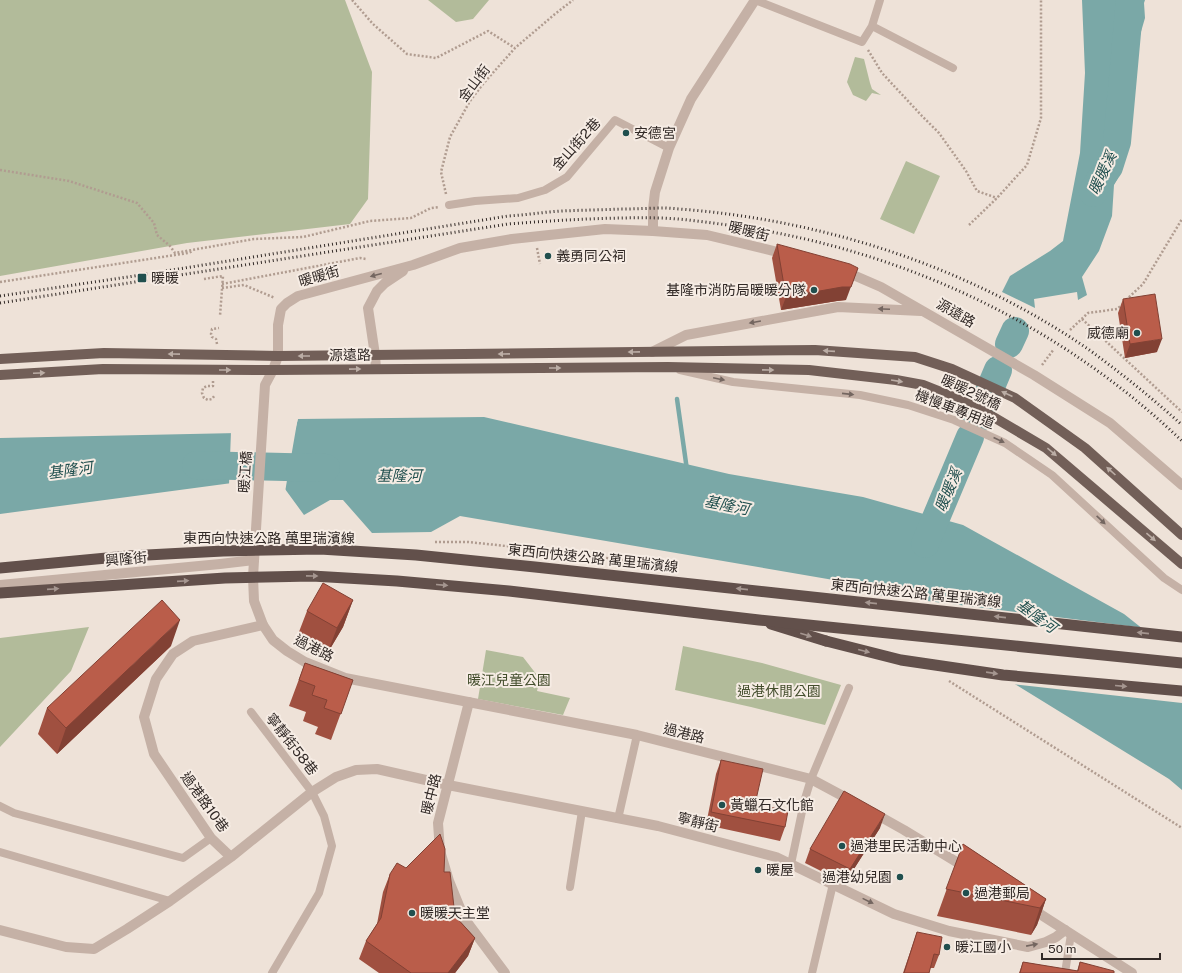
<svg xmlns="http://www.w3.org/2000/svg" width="1182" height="973" font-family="'Public Sans','Noto Sans TC',sans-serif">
<rect width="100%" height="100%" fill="#eee2d8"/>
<path fill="#b2bb9a" d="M0,0H345L372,72L368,199L350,224L187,243L0,276Z
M428,0H489L473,19L456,22Z
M855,57L864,59L870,83L872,89L881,95L872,93L866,101L853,95L847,82Z
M906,161L940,176L914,234L880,219Z
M89,627L71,671L0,747V638Z
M683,646L762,663L841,685L825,725L751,707L675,690Z
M486,650L523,657L540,679L537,691L570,698L563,715L478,699Z"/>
<path fill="#7aa8a7" d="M1082,0H1145L1144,3L1145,18L1138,42L1131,41L1111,160L1116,171L1118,178L1114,185L1112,216L1099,251L1082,277L1087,295L1078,300L1077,292L1034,299L1035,308L1002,292L1010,276L1050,251L1063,241L1080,153L1085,73Z
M484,417L729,474L863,497L963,525L1124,614L1182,660V790L1169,779L851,583L460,516L431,532L372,533L343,500H330L304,515L285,489L289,453L298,419Z
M238,433L232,483L0,514V438Z"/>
<path fill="#eee2d8" d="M297,417H298L285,492L283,489L287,453Z
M231,431H239L240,433L234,483L233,485H229Z
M863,593L1145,628L1182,657V703L1011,684Z"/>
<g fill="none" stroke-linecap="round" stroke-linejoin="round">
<path stroke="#7aa8a7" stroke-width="4.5" d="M677,399L687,470"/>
<path stroke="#7aa8a7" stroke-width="28" d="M1093,193L1095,187L1109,167L1117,142L1130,0
M1009,344L1015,331
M977,420L998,370
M196,465L326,468
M925,544L970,437"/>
<path stroke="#b09c90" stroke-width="2.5" stroke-dasharray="2 2" stroke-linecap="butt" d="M352,0L373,24L407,54L436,58L488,31L515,48
M868,50L882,73L922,116L939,133L966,171L977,191L997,198
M0,170L69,181L137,203L154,223L157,235L170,246L175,253L254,239L303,237L370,221L411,218L431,208L439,207
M446,194L441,172L450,137L470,101L483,84L515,48L555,14L573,0
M969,225L997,198L1027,165L1041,118V0
M537,248L540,264
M204,279L223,276L220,316
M0,282L188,253L193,251
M222,284L360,258L366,259
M222,288L244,285L275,298
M1126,300L1143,284L1182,219
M1082,319L1182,412
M1070,330L1088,313L1117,309L1123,304
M217,344L216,339L212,337L211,334L212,329L219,328
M1042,365L1054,349
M213,381V386H207L203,388L202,393L204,398L208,400L212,399L215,395
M435,542H468L582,554L638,563
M949,681L1182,828"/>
<path stroke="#c5b1a6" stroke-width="8" d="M755,0L862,42L872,26L880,0
M872,26L953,68
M449,205L475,201L518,198L545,190L567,177L615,120L669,148
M680,370L733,382L860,395L908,405L954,420L1005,443L1052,475L1164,578L1182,590
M251,712L312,792L324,816L332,846L319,893L272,973
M0,806L14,813L183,858L211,838
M618,819L637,735
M0,852L170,901
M791,864L804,802L811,779L849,688
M570,887L582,811
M812,973L833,884
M1065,973L1071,934"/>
<path stroke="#c5b1a6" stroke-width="10" d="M653,231L707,235L786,254
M844,271L881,287L1034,375L1110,423L1182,485
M652,352L686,335L838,307L921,311
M0,585L220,564L254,560
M469,702L438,823L440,851L449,881L464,918L505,973
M231,857L312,792L336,777L356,770L377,769L448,785L658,826L776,857L894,914L949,931L1028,947L1046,942L1056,937L1065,930
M0,930L66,947L94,949L127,929L170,901L231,857L211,838L154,754L144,717L156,679L173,654L193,641L263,625"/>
<path stroke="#c5b1a6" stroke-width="10" d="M755,0L691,99L669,148L655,192L653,209V231L605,229L512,239L460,248L413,265L298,296L287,303L281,309L278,325V356L273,370L265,385L253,577L254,601L263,625L273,640L287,651L305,662L345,678L637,735L811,779L852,801
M376,369L375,355L368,308L377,291L385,283L403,271
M872,812L904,830L968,869
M1029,907L1132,973"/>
<path stroke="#725f58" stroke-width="10" d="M0,359L104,353L278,356L815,350L915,357L952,369L1015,398L1085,448L1182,535
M0,375L103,369L273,370L668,367L809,370L896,380L923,385L973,405L1046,448L1182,564"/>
<path stroke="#62504b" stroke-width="11" d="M771,624L826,641"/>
<path stroke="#312926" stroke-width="3" stroke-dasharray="1 3" stroke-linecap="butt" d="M0,296L141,275L508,216C526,215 544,212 562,211C582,210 602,210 621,209C636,209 651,208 665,208C815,217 964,264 1088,349C1121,373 1152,398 1182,425
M0,303L508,224C560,220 611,217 662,218C687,219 711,223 736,226C902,250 1060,324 1182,441"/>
<path stroke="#62504b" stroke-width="11" d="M0,568L128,556L223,551L320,549L416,555L535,567L1182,637
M0,593L225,578L312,576L397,581L509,591L759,620L1182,663
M826,641L901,660L1003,675L1182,691"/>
</g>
<path fill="#a05040" d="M777,244L846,300L837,301L781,310L772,258Z
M1123,299L1157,352L1125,358L1118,313Z
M353,600L343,627L327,654L297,637L307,611Z
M171,646L57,754L38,734L47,708Z
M305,663L353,680L331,740L315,734L318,727L303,721L306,712L289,706Z
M721,760L755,804L785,827L780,841L706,825L716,774Z
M880,828L845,883L805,863L810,849Z
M963,844L1046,899L1037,925L1031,935L937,916Z
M406,868L444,872L455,916L475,938L468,956L455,973H379L359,959L366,941L377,924L383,892L390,874Z
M917,932L939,955L934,968H930L929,973H903Z
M1023,962L1077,971L1080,962L1114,973H1019Z"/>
<path fill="#824134" d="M858,268L846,300L837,301L781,310L786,297Z
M1162,339L1157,352L1125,358L1130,344Z
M353,600L343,627L327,654L337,628Z
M180,620L171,646L57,754L66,728Z
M885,814L880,828L845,883L850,869Z
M1046,899L1037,925L1031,935L1040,908Z
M475,938L468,956L455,973H448Z"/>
<path fill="#ba5d4a" stroke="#824134" d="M777,244L850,264L858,268L851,287H842L786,297Z
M1155,294L1162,339L1130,344L1123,299Z
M323,583L353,600L337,628L307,611Z
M162,600L180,620L66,728L47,708Z
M305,663L353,680L341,714L324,708L327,700L312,695L315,686L299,680Z
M721,760L763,769L755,804L788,811L785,827L711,812Z
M844,791L885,814L850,869L810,849Z
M440,834L445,849L444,872H450L455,916L475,938L448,973H411L366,941L381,918L390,874L397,863L406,868Z
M963,844L1046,899L1040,908L946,889Z
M917,932L942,937L939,955L934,954L929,973H904Z
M1023,962L1078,971L1080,962L1114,971V973H1020Z"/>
<defs><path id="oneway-solid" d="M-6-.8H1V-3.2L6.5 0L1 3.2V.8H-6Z"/></defs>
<g fill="#746660">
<use href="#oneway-solid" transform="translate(376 275) rotate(165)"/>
<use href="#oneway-solid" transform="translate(884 309) rotate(-178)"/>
<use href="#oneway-solid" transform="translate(755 322) rotate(170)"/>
<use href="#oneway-solid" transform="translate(719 379) rotate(12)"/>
<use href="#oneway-solid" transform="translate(848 394) rotate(6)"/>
<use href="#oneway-solid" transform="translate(999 440) rotate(25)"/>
<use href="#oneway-solid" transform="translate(1101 520) rotate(43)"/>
<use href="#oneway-solid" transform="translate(868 901) rotate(26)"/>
<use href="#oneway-solid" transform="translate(1032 945) rotate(-11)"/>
</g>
<g fill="#bbada5">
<use href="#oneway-solid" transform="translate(829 351) rotate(-176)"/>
<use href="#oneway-solid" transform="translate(634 352) rotate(179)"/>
<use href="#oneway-solid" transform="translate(174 354) rotate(-179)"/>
<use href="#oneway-solid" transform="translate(504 354) rotate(179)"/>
<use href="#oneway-solid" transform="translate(304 356) rotate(180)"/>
<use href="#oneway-solid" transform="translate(555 368)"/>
<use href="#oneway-solid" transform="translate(355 369) rotate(-1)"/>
<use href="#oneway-solid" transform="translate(225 370)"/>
<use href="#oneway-solid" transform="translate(768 370) rotate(1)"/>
<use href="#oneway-solid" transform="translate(39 373) rotate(-3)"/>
<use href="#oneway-solid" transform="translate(897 381) rotate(9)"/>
<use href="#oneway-solid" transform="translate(1007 394) rotate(-156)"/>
<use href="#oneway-solid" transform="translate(1052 452) rotate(40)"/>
<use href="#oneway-solid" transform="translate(1111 471) rotate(-138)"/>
<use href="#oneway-solid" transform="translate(1151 537) rotate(40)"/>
</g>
<g fill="#a59690">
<use href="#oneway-solid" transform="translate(312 576) rotate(1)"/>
<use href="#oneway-solid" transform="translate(183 581) rotate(-4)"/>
<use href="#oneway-solid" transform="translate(442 585) rotate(5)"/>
<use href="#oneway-solid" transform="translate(53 589) rotate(-4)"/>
<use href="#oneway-solid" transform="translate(742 589) rotate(-174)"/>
<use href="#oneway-solid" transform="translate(871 603) rotate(-174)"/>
<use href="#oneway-solid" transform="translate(1000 617) rotate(-174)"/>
<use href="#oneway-solid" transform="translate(1143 633) rotate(-174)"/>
<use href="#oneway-solid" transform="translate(806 635) rotate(18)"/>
<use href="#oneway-solid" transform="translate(864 651) rotate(14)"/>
<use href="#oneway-solid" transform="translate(992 673) rotate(8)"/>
<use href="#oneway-solid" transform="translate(1121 686) rotate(5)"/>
</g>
<g fill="#204f4e" stroke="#f6ece4" stroke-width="1.5">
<circle cx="626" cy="133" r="4"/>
<circle cx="548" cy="256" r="4"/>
<rect x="137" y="273" width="10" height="10" rx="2"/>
<circle cx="814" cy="290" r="4"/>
<circle cx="1137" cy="333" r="4"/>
<circle cx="722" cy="805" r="4"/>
<circle cx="842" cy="846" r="4"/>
<circle cx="758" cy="870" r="4"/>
<circle cx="900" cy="877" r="4"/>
<circle cx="966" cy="893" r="4"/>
<circle cx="412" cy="913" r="4"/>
<circle cx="947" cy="947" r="4"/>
</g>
<g text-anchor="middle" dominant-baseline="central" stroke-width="4" stroke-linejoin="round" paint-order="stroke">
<g font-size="14" fill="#312926" stroke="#f6ece4">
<text transform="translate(474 83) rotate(-53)">金山街</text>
<text transform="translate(576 144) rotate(-48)">金山街2巷</text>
<text transform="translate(749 231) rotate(14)">暖暖街</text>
<text transform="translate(319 276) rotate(-16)">暖暖街</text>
<text transform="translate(956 313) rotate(30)">源遠路</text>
<text transform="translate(350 355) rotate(-1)">源遠路</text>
<text transform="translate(971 392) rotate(25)">暖暖2號橋</text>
<text transform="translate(955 409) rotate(21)">機慢車專用道</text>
<text transform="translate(245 472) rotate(-86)">暖江橋</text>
<text x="269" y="538">東西向快速公路 萬里瑞濱線</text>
<text transform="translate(593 558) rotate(6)">東西向快速公路 萬里瑞濱線</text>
<text transform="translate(126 559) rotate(-5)">興隆街</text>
<text transform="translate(916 593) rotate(6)">東西向快速公路 萬里瑞濱線</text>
<text transform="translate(314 648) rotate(27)">過港路</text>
<text transform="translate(684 733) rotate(14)">過港路</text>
<text transform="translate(292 744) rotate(52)">寧靜街58巷</text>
<text transform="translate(431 794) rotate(-76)">暖中路</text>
<text transform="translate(205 802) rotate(54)">過港路10巷</text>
<text transform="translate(698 822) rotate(14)">寧靜街</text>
</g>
<g font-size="14" fill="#312926" stroke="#f6ece4" text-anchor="start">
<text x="634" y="133">安德宮</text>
<text x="556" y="256">義勇同公祠</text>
<text x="151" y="278">暖暖</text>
<text x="806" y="290" text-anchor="end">基隆市消防局暖暖分隊</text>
<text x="1129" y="333" text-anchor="end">威德廟</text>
<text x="730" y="805">黃蠟石文化館</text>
<text x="850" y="846">過港里民活動中心</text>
<text x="766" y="870">暖屋</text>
<text x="892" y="877" text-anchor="end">過港幼兒園</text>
<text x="974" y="893">過港郵局</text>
<text x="420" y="913">暖暖天主堂</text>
<text x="955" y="947">暖江國小</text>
</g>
<g font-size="14" fill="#434d2c" stroke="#f6ece4">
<text x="509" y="680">暖江兒童公園</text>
<text x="779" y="691">過港休閒公園</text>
</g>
<g font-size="15" font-style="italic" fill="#204f4e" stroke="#f6ece4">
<text transform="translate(1102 173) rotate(-65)">暖暖溪</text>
<text transform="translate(70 470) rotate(-8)">基隆河</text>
<text x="399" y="475">基隆河</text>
<text transform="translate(948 490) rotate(-67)">暖暖溪</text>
<text transform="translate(727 505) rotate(11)">基隆河</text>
<text transform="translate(1037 616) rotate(36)">基隆河</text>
</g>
</g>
<path d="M1042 953v6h118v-6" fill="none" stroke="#312926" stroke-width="2"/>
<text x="1048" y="953" font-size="12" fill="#312926" stroke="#f6ece4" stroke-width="3" paint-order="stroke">50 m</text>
</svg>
